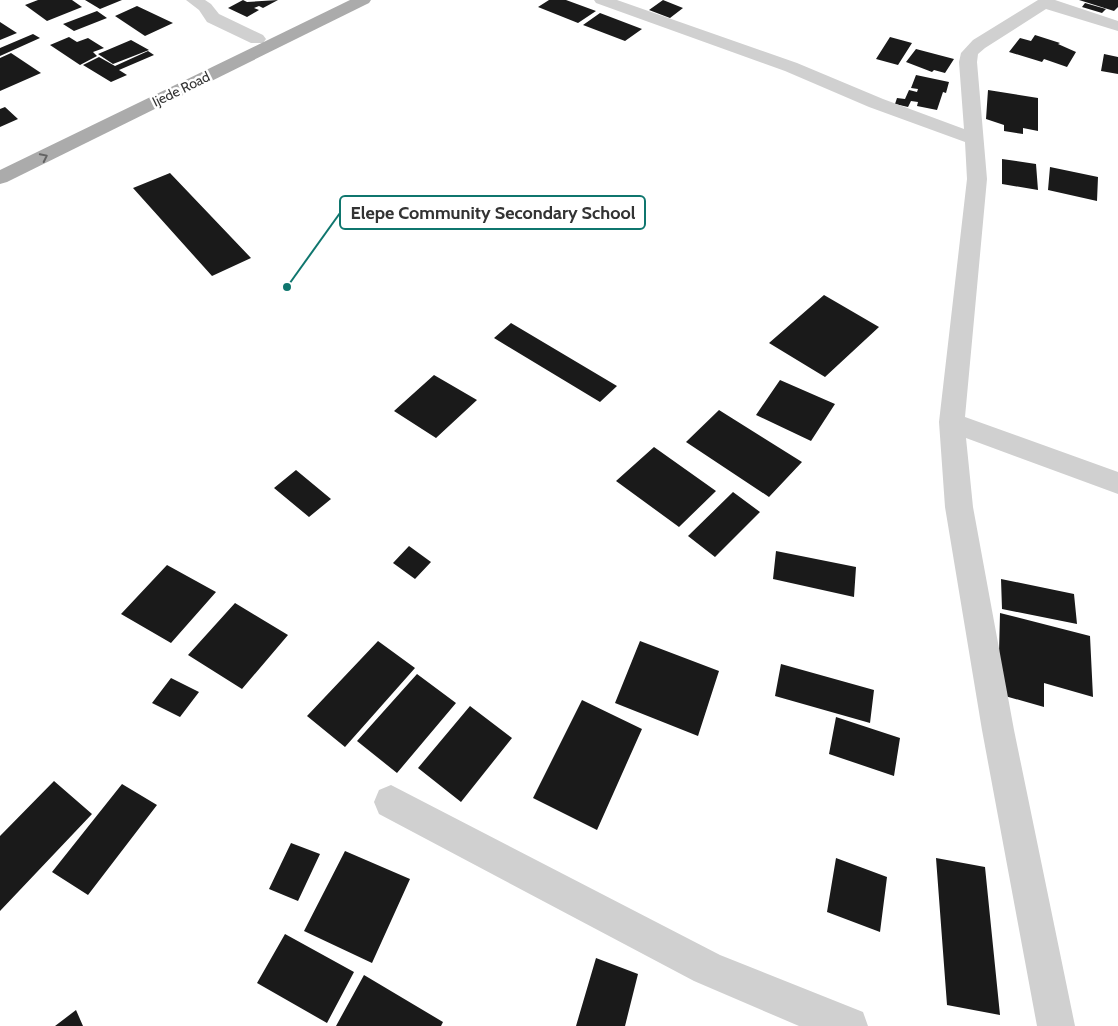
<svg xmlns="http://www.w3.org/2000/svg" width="1118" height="1026" font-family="Cabin,sans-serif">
<rect width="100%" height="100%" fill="#fff"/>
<path fill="#1a1a1a" d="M38,0H72L82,7L47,21L25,5Z
M85,0H122L100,9Z
M243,0L247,2L278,0L263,8L259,6L254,8L259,10L247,17L228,8Z
M549,0H566L596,11L578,23L538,7Z
M663,0L683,8L670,18L649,10Z
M1079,0H1118V7L1114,11Z
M1085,3L1106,9L1102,13L1082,7Z
M137,6L173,23L145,36L115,16Z
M97,11L107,18L74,31L63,24Z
M600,13L642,29L625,41L583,25Z
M0,22L17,33L0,40Z
M33,34L40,38L0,56V48Z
M1035,35L1060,43L1058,44L1076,52L1067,67L1044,59L1042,62L1009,52L1020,38L1031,41Z
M69,37L77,42L88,38L104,48L93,52L97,56L80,65L50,45Z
M890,37L912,43L898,65L876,59Z
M131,40L149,50L113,64L98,54Z
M916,49L954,59L945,73L934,70L932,72L906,62Z
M148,51L154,55L119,70L127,75L111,82L83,65L99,57L115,66Z
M11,53L41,73L0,91V58Z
M1104,54L1118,57V74L1101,71Z
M916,75L949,82L946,93L943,92L937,110L917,106L918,102L911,101L908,107L895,104L897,98L905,99L909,90L917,92L918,89L911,88Z
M988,90L1038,98V131L1023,128V134L1004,131V125L986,119Z
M5,107L18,119L0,127V109Z
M1002,159L1036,164L1038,190L1002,184Z
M1050,167L1098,177L1097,201L1048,190Z
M170,173L251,258L212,276L133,188Z
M824,295L879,327L825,377L769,343Z
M511,323L617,386L600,402L494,338Z
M434,375L477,400L436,438L394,411Z
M780,380L835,404L811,441L756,415Z
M719,410L802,462L769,497L686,442Z
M654,447L716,491L679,527L616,481Z
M296,470L331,499L309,517L274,488Z
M733,492L760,512L715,557L688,536Z
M409,546L431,562L415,579L393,563Z
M776,551L856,567L854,597L773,579Z
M167,565L216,592L171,643L121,614Z
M1001,579L1074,594L1077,624L1002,609Z
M235,603L288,635L242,689L188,655Z
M1000,613L1090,636L1093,697L1044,683V707L998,694Z
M378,641L415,668L345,747L307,716Z
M640,641L719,671L698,736L615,703Z
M781,664L874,690L870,723L775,696Z
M417,674L456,703L397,773L357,741Z
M171,678L199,692L180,717L152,703Z
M582,700L642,729L597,830L533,798Z
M470,706L512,738L461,802L418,768Z
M836,717L900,738L894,776L829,754Z
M54,781L92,814L0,911V836Z
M122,784L157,805L88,895L52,872Z
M291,843L320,854L298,901L269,889Z
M345,851L410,879L372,963L304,931Z
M836,858L887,877L880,932L827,912Z
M936,858L985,867L1000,1015L947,1005Z
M285,934L354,972L327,1023L257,983Z
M596,958L638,974L625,1026H576Z
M364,975L443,1022L441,1026H336Z
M76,1010L83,1026H55Z"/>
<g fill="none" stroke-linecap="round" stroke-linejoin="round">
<path fill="#d0d0d0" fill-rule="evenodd" d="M186,0H205L211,4L219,14L263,35L266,39L263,43H251L207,22L199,10Z
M594,0H617L797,63L883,99L964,129L959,62L961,53L973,40L1038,0H1055L1118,21V31L1046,9L985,48L978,54L977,62L987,179L965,417L1118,472V494L966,438L973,507L1014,730L1075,1026H1037L982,730L945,507L939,422L967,179L965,142L869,107L785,71L596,3Z
M391,785L720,955L863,1012L868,1026H799L694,981L379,814L374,802L379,790Z"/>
<path fill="#ababab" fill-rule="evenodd" d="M350,0H371L369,3L7,182L0,184V170Z"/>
</g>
<defs><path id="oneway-chevron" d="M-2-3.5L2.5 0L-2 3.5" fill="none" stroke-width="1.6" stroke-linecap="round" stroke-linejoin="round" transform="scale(1.25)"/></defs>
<use stroke="#636363" href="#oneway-chevron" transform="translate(44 157) rotate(-26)"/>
<g text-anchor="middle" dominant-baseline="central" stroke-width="5" stroke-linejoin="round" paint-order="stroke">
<g font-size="14" fill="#333" stroke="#fff">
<text transform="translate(181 89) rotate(-26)">Ijede Road</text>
</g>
</g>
<path fill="none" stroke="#0f766e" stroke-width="2" d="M287 287L340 213"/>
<circle fill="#0f766e" stroke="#fff" stroke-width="2" cx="287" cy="287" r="5"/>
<rect fill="#fff" stroke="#0f766e" stroke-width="2" x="340" y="196" width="305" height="33" rx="5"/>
<g font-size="18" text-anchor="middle" font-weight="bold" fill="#333">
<text x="493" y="219">Elepe Community Secondary School</text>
</g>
</svg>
